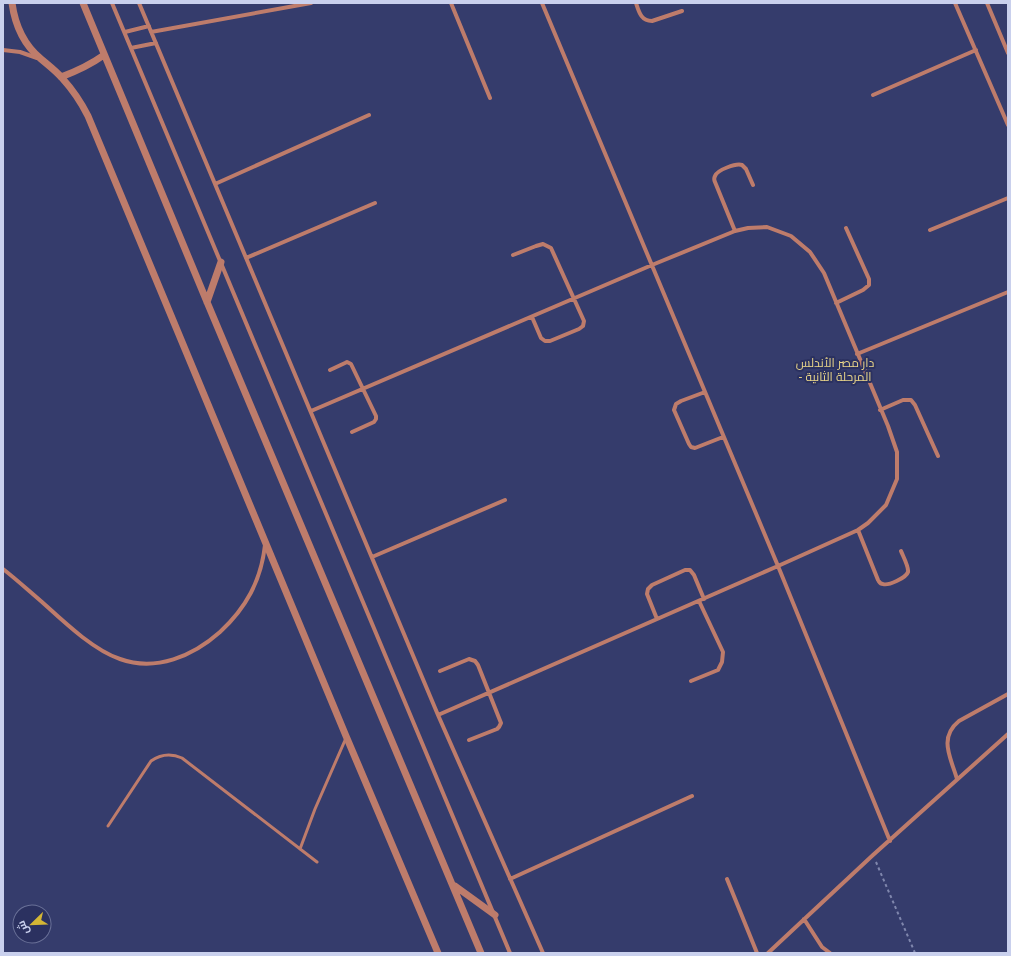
<svg xmlns="http://www.w3.org/2000/svg" width="1011" height="956" font-family="'Open Sans',Cairo,sans-serif">
<rect width="100%" height="100%" fill="#353c6c"/>
<g fill="none" stroke-linecap="round" stroke-linejoin="round">
<path stroke="#8087ad" stroke-width="2" stroke-dasharray="3 3" stroke-linecap="butt" d="M876,862L915,953"/>
<path stroke="#be7c6b" stroke-width="3" d="M108,826L151,761C161,754 171,753 182,758L317,862
M300,849L315,809L346,738"/>
<path stroke="#be7c6b" stroke-width="4" d="M112,3L510,953
M139,3L438,715L543,953
M451,3L490,98
M542,3L778,566L890,841
M636,3C639,12 641,21 652,21L682,11
M955,3L1008,125
M987,3L1008,53
M125,32L149,26
M151,32L311,3
M131,48L156,43
M3,50L20,52L37,58
M873,95L976,50
M215,184L369,115
M930,230L1008,198
M735,231L715,182C714,180 714,178 715,176C717,170 736,163 742,165L746,169L753,185
M513,255L536,246L543,244L551,248L584,321L583,326L579,329L550,341H545L541,338L532,317
M246,258L375,203
M836,303L863,290L869,285V279L846,228
M857,354L1008,292
M330,370L345,363L347,362L351,364L376,416V419L374,422L352,432
M705,392L681,401L676,404L674,410L689,444L691,447L695,448L723,437
M880,410L903,400H911L915,405L938,456
M311,411L652,265L735,231L748,228L767,227L791,236L810,252L824,273L888,426L897,452V479L886,505L868,523L858,530L778,566L438,715
M858,530L878,580C880,583 880,584 883,584C888,586 906,578 908,572C909,567 903,556 901,551
M372,557L505,500
M3,569C16,579 29,591 42,602C63,621 93,650 120,659C156,672 193,656 220,632C246,608 261,581 265,545
M657,619L647,594L648,589L652,585L685,570H690L694,575L704,599
M440,671L469,659L475,661L478,665L501,723L499,727L497,729L469,740
M691,681L718,670L722,662L723,652L699,601
M957,779C951,758 938,738 959,721L1008,694
M510,879L692,796
M727,879L757,953
M804,919L822,947L830,953
M768,953L873,855L1008,734"/>
<path stroke="#be7c6b" stroke-width="7" d="M12,3C15,25 24,45 41,59C48,65 56,71 62,78C72,89 81,102 88,116L346,736L438,953
M83,3L207,302L481,953
M61,77C77,71 90,65 104,55
M207,302L221,262
M455,886L495,915"/>
</g>
<g text-anchor="middle" dominant-baseline="central" stroke-width="4" stroke-linejoin="round" paint-order="stroke">
<g font-size="12" fill="#ebd78a" stroke="#2b3160">
<text x="835" y="362">دار مصر الأندلس<tspan x="835" dy="14">- المرحلة الثانية</tspan></text>
</g>
</g>
<rect width="1011" height="956" fill="none" stroke="#c9d0ed" stroke-width="8"/>
<g transform="translate(32 924) rotate(247)"><circle r="19" fill="#2b3160" stroke="#6a7198"/>
<path d="M0-3L7 15L0 10L-7 15Z" fill="#d4b635"/>
<text y="-6" font-size="11" font-weight="bold" text-anchor="middle" fill="#c9d0ed">ش</text>
</g>
</svg>
